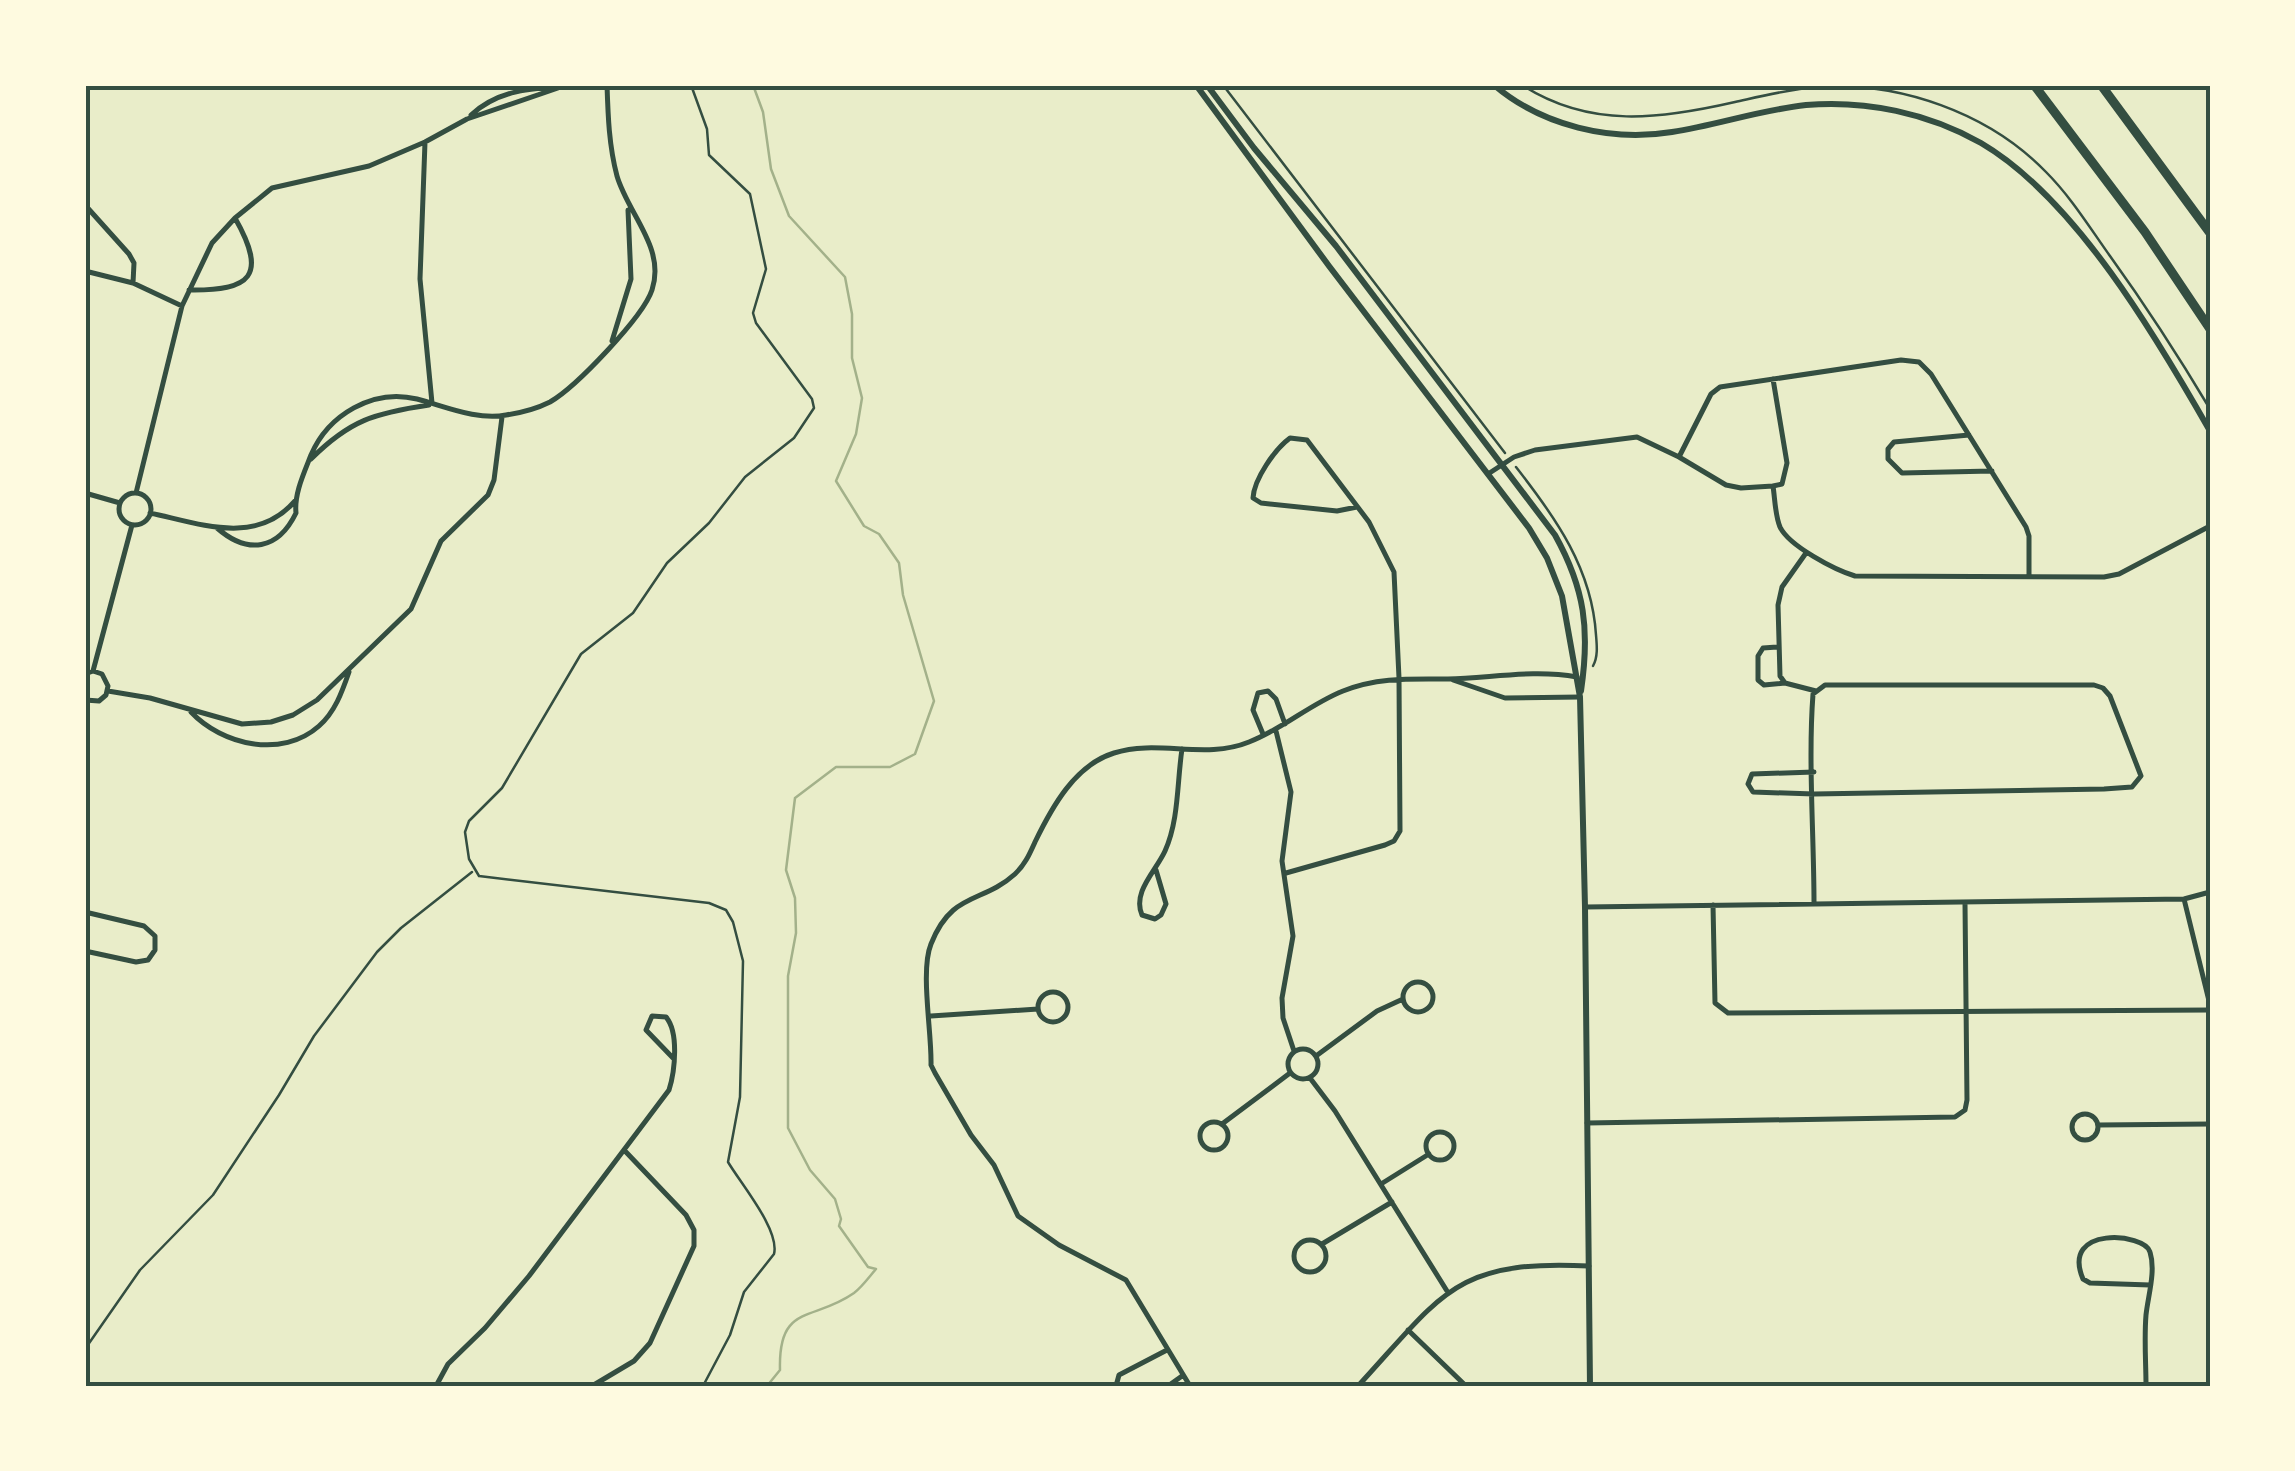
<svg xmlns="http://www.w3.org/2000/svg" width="2295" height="1471" font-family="Raleway,sans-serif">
<rect width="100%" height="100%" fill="#e9edc9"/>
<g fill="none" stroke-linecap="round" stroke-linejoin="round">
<path stroke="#a3b18a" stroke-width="2.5" d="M753,85L763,112L771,169L789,216L845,277L852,314V358L862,398L856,434L836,481L864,526L879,534L899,563L903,595L934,701L915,754L890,767H836L795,798L786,870L795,898L796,933L788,976V1128L810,1170L835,1199L841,1219L839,1226L868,1267L876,1269C869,1277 862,1287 854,1293C813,1322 778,1303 780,1370L767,1386"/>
<path stroke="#344e41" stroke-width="2.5" d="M691,85L707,129L709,155L750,194L766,269L753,313L756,323L812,399L814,408L794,438L745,477L709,523L667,563L633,613L581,654L502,788L469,821L465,832L469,859L479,876L709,903L726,910L733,922L743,961L740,1097L728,1162C741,1184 780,1230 774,1254L744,1292L730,1335L703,1386
M1223,85L1505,453
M1522,85C1590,129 1661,119 1735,102C1762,96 1790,89 1817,87C1899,81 1989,113 2046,172C2071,197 2090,228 2110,256C2146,306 2179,357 2210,409
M1516,467C1556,518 1592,569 1596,635C1597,646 1598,657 1593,666
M85,1349L140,1270L213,1195L279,1095L314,1036L377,952L401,928L472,872"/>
<path stroke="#344e41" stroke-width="5" d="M471,115C506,83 549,89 595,85
M425,142L420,279L432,403
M85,205L129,254L134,263L133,283
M85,271L133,283L182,306
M189,290C251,291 268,276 235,218
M612,341L631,279L628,210
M1773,379L1787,463L1782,484L1773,486
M1969,435L1894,442L1888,449V459L1902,473L1992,471
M1679,457L1711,394L1720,387L1901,360L1919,362L1931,374L2026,527L2029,536V576
M311,459C350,420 375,413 429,405
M1488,474L1514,457L1535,450L1637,437L1679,457L1726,485L1741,488L1773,486C1775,499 1775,515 1780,527C1789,546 1835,570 1855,576L2104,577L2119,574L2210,526
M85,493L120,503
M136,493L182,306L212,243L235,218L272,188L369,166L425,142L467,119L558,88
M119 509a16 16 0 1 1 32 0a16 16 0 1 1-32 0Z
M150,513C201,524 256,546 295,501
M217,528C248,555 278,550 296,513C294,494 304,473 311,455C328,415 373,388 417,399C444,406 478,421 506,415C520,413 538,408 550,402C576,387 643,317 652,290C666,248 628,214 617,176C609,146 608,116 607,85
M1806,553L1782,587L1778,605L1780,676L1785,683L1816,691
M1777,647L1763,648L1758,656V680L1764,685L1785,683
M93,671L132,525
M85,674L93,671L102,674L108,686L106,695L99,701L85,700
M1453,680L1505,698L1580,697
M108,691L150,698L242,724L271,722L293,715L317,700L411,609L441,541L488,495L494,480L502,417
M191,712C222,745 282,759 319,726C335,712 342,692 349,672
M1276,731L1291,792L1282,861L1293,936L1282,998L1283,1018L1294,1051
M1263,734L1253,710L1258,693L1268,691L1276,699L1285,724
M1814,772L1752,774L1748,784L1753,792L1814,794L2104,789L2132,787L2141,776L2110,696L2103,688L2094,685H1825L1813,694C1808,761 1814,835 1814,903
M1156,870L1166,904L1161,915L1155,919L1142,915C1132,892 1156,871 1165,851C1179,820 1177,782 1182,749
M1286,873L1385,845L1394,841L1400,831L1399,678L1394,572L1369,522L1307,440L1290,438C1275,449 1254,479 1253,498L1261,503L1337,511L1357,507
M2184,899L2210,1005
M1713,905L1715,1003L1728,1013L2210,1010
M1585,907L2184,899L2210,892
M85,912L144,926L155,936V950L148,960L136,962L85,951
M1403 997a15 15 0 1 1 30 0a15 15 0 1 1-30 0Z
M1038 1007a15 15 0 1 1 30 0a15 15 0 1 1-30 0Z
M931,1016L1038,1009
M1288 1064a15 15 0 1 1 30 0a15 15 0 1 1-30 0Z
M1316,1056L1377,1011L1403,999
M1310,1078L1335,1111L1447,1291
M2072 1127a13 13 0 1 1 26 0a13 13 0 1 1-26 0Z
M1200 1136a14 14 0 1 1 28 0a14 14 0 1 1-28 0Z
M1587,1123L1955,1117L1965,1110L1967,1100L1965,903
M1222,1124L1290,1073
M2098,1125L2210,1124
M1426 1146a14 14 0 1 1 28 0a14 14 0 1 1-28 0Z
M1381,1184L1429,1154
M1294 1256a16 16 0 1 1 32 0a16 16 0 1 1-32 0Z
M1322,1244L1392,1202
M1408,1330L1466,1386
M436,1386L448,1364L485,1328L529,1276L669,1090C675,1071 679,1032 666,1017L652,1016L646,1030L673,1058
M592,1386L634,1361L650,1343L694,1246V1230L686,1215L625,1151
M1116,1386L1119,1375L1167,1350
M1168,1386L1182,1376
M1190,1386L1126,1280L1059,1245L1018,1216L994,1165L971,1135L935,1073L931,1065C932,1033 920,971 931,944C952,891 982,904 1015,874C1025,865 1030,853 1035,842C1052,807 1075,765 1114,753C1158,739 1205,760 1249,742C1283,729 1310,704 1343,691C1378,677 1411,679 1448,679C1491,678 1534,669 1577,677
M1358,1386C1442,1295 1454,1259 1589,1266
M2146,1386C2146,1363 2144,1339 2146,1315C2148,1296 2156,1271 2150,1252C2145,1233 2060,1225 2083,1279L2090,1283L2150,1285"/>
<path stroke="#344e41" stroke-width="6" d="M1196,85L1329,266L1529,528L1547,558L1562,596L1580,697L1585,907L1590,1386
M1207,85L1254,148L1336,246L1555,535C1585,589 1590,630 1581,691
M1494,85C1542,126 1611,142 1672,132C1717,125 1760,110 1806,105C1866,100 1928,113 1981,143C2075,198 2157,338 2210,431"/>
<path stroke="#344e41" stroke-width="9" d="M2034,85L2145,232L2210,329
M2101,85L2210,233"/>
</g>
<rect width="2295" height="1471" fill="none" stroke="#fefae0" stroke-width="175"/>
<rect x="88" y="88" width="2120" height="1296" fill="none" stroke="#344e41" stroke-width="4"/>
</svg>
